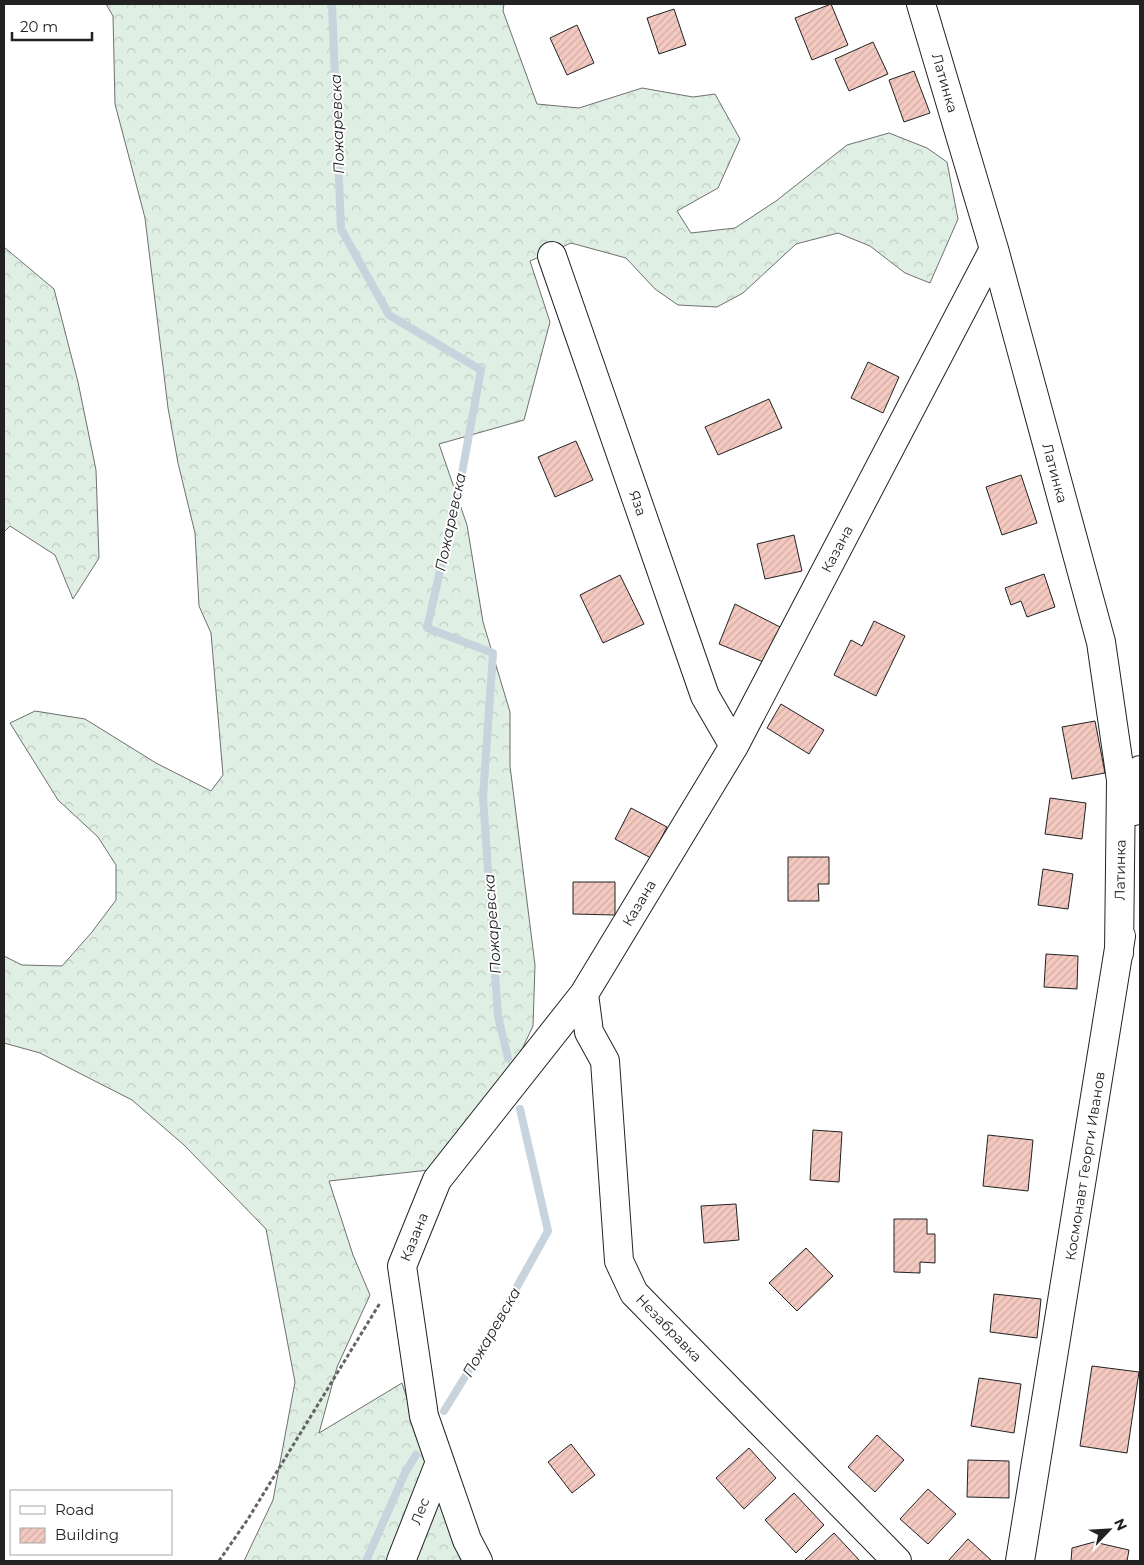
<svg xmlns="http://www.w3.org/2000/svg" width="1144" height="1565" font-family="Montserrat,sans-serif">
<defs>
<pattern id="forest-crowns" width="20" height="18" patternUnits="userSpaceOnUse" patternTransform="scale(1.25)"><rect width="20" height="18" fill="#e0efe3"/><path d="M2 6a3 3 0 1 1 6 0M12 15a3 3 0 1 1 6 0" fill="none" stroke="#c0cdc2"/></pattern>
<pattern id="building-hatch" width="6" height="6" patternUnits="userSpaceOnUse" patternTransform="scale(1.25)"><rect width="6" height="6" fill="#f3c9c0"/><path d="M-1 1l2-2M0 6l6-6M5 7l2-2" fill="none" stroke="#d0aca5"/></pattern>
</defs>
<rect width="100%" height="100%" fill="#fff"/>
<path fill="url(#forest-crowns)" stroke="#6f6f6f" d="M106,4H504L503,11L537,104L579,108L642,88L693,97L715,94L740,139L718,188L677,211L691,233L735,228L776,201L847,145L889,133L927,148L947,162L958,219L930,283L905,273L870,246L838,233L796,244L743,293L717,307L678,305L655,289L626,258L571,243L530,261L550,322L524,420L439,444L467,525L483,622L510,712V766L535,965L533,1026L495,1106L429,1170L329,1181L353,1255L370,1295L337,1367L319,1433L402,1383L440,1501L472,1561H244L273,1500L295,1382L266,1229L184,1145L132,1100L40,1053L4,1043V956L22,965L62,966L92,932L116,900V865L98,837L58,800L10,723L35,711L85,719L156,763L211,791L223,775L211,633L199,606L195,533L178,463L168,408L145,218L115,104L113,16Z
M4,247L54,289L78,382L96,470L99,558L73,599L55,555L10,526L4,532Z"/>
<g fill="none" stroke-linecap="round" stroke-linejoin="round">
<path stroke="#c7d3dd" stroke-width="8" d="M332,4L341,229L389,315L481,370L459,489L427,628L493,653L483,797L498,1016L508,1058
M444,1411L484,1346L548,1231L520,1109
M366,1561L405,1473L416,1455"/>
</g>
<path fill="url(#building-hatch)" stroke="#222" d="M831,4L848,45L812,60L795,18Z
M674,9L686,45L659,54L647,18Z
M577,25L594,63L567,75L550,38Z
M873,42L888,74L849,91L835,59Z
M914,71L930,113L904,122L889,80Z
M868,362L899,377L883,413L851,398Z
M769,399L782,428L718,455L705,427Z
M576,441L593,480L555,497L538,457Z
M1021,475L1037,523L1002,535L986,487Z
M794,535L802,571L765,579L757,544Z
M1044,574L1055,607L1027,617L1021,601L1011,605L1005,588Z
M620,575L644,624L603,643L580,595Z
M735,604L782,628L766,663L719,644Z
M874,621L905,636L876,696L834,675L851,640L862,646Z
M781,704L824,730L809,754L767,728Z
M1095,721L1105,773L1072,779L1062,727Z
M1050,798L1086,803L1082,839L1045,834Z
M631,808L667,827L651,858L615,839Z
M788,857H829V884H818L819,901H788Z
M1043,869L1073,874L1068,909L1038,905Z
M573,882H615V915L573,914Z
M1046,954L1078,956L1077,989L1044,987Z
M813,1130L842,1132L839,1182L810,1180Z
M988,1135L1033,1140L1028,1191L983,1186Z
M736,1204L739,1240L704,1243L701,1206Z
M894,1219H927V1234H935V1263L920,1262V1273L894,1272Z
M806,1248L833,1276L797,1311L769,1283Z
M994,1294L1041,1299L1037,1338L990,1332Z
M1092,1366L1139,1372L1127,1453L1080,1446Z
M979,1378L1021,1384L1014,1433L971,1426Z
M877,1435L904,1460L875,1492L848,1467Z
M571,1444L595,1475L572,1493L548,1462Z
M749,1448L776,1478L744,1509L716,1478Z
M968,1460L1009,1461V1498L967,1497Z
M928,1489L956,1514L928,1544L900,1519Z
M794,1493L824,1525L796,1553L765,1520Z
M834,1533L860,1561H807L805,1560Z
M968,1539L992,1561H948Z
M1094,1542L1129,1550L1127,1561H1071L1072,1548Z"/>
<g fill="none" stroke-linecap="round" stroke-linejoin="round">
<defs>
<path id="minor" d="M921,4L994,249L1101,642L1121,780L1119,953
M552,256L705,696L734,746
M1135,811L1140,770
M584,994L589,1032L605,1061L619,1261L634,1293L897,1561
M401,1561L440,1462
M478,1561L467,1540L424,1416L402,1266L437,1180L584,994L734,746L994,249
M1020,1561L1121,936"/>
</defs>
<use href="#minor" stroke="#222" stroke-width="30"/>
<path stroke="#646464" stroke-width="3" stroke-dasharray="4 2.5" stroke-linecap="butt" d="M219,1561L248,1519L380,1303"/>
<use href="#minor" stroke="#fff" stroke-width="28"/>
</g>
<g text-anchor="middle" dominant-baseline="central" stroke-width="4" stroke-linejoin="round" paint-order="stroke">
<g font-size="14" fill="#222" stroke="#fff">
<text transform="translate(945 83) rotate(74)">Латинка</text>
<text transform="translate(1055 473) rotate(75)">Латинка</text>
<text transform="translate(638 503) rotate(71)">Яза</text>
<text transform="translate(837 549) rotate(-62)">Казана</text>
<text transform="translate(1120 870) rotate(-89)">Латинка</text>
<text transform="translate(639 903) rotate(-59)">Казана</text>
<text transform="translate(1085 1166) rotate(-81)">Космонавт Георги Иванов</text>
<text transform="translate(414 1237) rotate(-68)">Казана</text>
<text transform="translate(669 1328) rotate(46)">Незабравка</text>
<text transform="translate(420 1511) rotate(-68)">Лес</text>
</g>
<g font-size="15" font-style="italic" fill="#222" stroke="#fff">
<text transform="translate(337 124) rotate(-92)">Пожаревска</text>
<text transform="translate(450 522) rotate(-78)">Пожаревска</text>
<text transform="translate(492 924) rotate(-94)">Пожаревска</text>
<text transform="translate(491 1332) rotate(-60)">Пожаревска</text>
</g>
</g>
<rect width="1144" height="1565" fill="none" stroke="#222222" stroke-width="10"/>
<rect x="10" y="1490" width="162" height="65" fill="#ffffff" stroke="#a7a7a7"/>
<rect x="20" y="1506" width="25" height="8" fill="#ffffff" stroke="#a7a7a7"/>
<text x="55" y="1515" font-size="15" fill="#222222">Road</text>
<rect x="20" y="1528" width="25" height="15" fill="url(#building-hatch)" stroke="#a7a7a7"/>
<text x="55" y="1540" font-size="15" fill="#222222">Building</text>
<g transform="translate(1109 1530) rotate(65)" stroke="#ffffff" stroke-width="4" paint-order="stroke">
<path d="M0-4L9 19L0 12L-9 19Z" fill="#222222"/>
<text y="-8" font-size="14" font-weight="bold" text-anchor="middle" fill="#222222">N</text>
</g>
<path d="M12 32v8h80v-8" fill="none" stroke="#222222" stroke-width="2.5"/>
<text x="20" y="32" font-size="15" fill="#222222" stroke="#ffffff" stroke-width="4" paint-order="stroke">20 m</text>
</svg>
